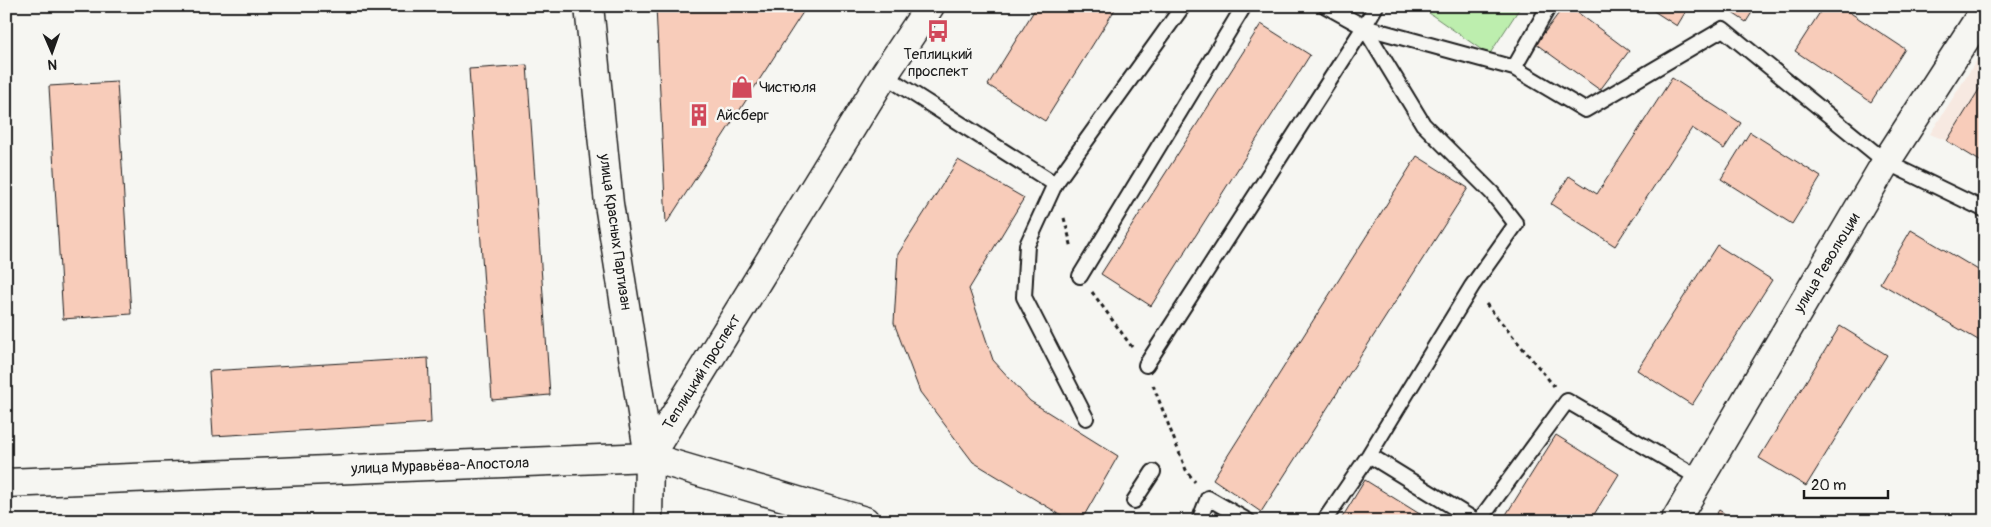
<svg xmlns="http://www.w3.org/2000/svg" width="1991" height="527" font-family="Pangolin,sans-serif">
<rect width="100%" height="100%" fill="#f6f6f2"/>
<filter id="ink" filterUnits="userSpaceOnUse"><feTurbulence type="fractalNoise" baseFrequency=".02" numOctaves="2"/><feDisplacementMap in="SourceGraphic" scale="10" xChannelSelector="R" yChannelSelector="G"/><feConvolveMatrix kernelMatrix="1 2 1 2 8 2 1 2 1" color-interpolation-filters="sRGB"/></filter>
<g filter="url(#ink)">
<path fill="#f7e9e1" d="M1985,47V164L1947,141L1930,134Z"/>
<path fill="#bdeeae" stroke="#6c8565" d="M1433,6H1521L1489,55L1429,13Z"/>
<path fill="#f8ccba" stroke="#1c1c1c" d="M656,6H807L666,224Z
M1037,6H1117L1045,121L988,85Z
M1564,6H1569L1629,51L1600,90L1536,44Z
M1646,6H1689L1677,26Z
M1722,6H1756L1746,22Z
M1824,6H1840L1905,49L1871,102L1795,51Z
M1261,24L1310,55L1151,306L1101,274Z
M527,65L550,395L492,400L469,69Z
M1672,78L1741,123L1724,149L1692,128L1615,246L1551,204L1569,176L1597,194Z
M1985,80V164L1947,141Z
M117,82L131,314L63,319L49,86Z
M1750,132L1821,177L1792,224L1721,179Z
M1417,156L1468,188L1261,512L1213,479Z
M958,160L1024,198L969,289L993,360L1030,401L1118,456L1081,521H1071L973,462L920,392L894,323L898,254Z
M1911,230L1985,274V344L1880,283Z
M1717,245L1772,280L1692,405L1637,370Z
M1840,326L1887,355L1806,486L1759,458Z
M428,358L431,423L213,436L209,371Z
M1556,435L1619,474L1590,521H1502Z
M1365,480L1431,521H1340Z
M1719,510L1736,521H1712Z"/>
<g fill="none" stroke-linecap="round" stroke-linejoin="round">
<defs>
<path id="service" d="M1326,6L1364,27L1514,68L1585,110L1723,29L1886,162L1985,210
M1514,68L1549,6
M884,75L1055,184
M1080,276L1244,6
M1146,365L1364,27L1376,6
M1086,418L1024,297L1027,245L1055,184L1183,6
M1369,455L1476,521
M1134,501L1153,472
M1199,521L1208,498L1248,521
M1324,521L1369,455L1472,286L1516,224L1492,193L1423,124L1364,27
M1479,521L1567,401L1699,478"/>
<path id="minor" d="M589,6L609,204L649,457
M6,483L649,457L865,521
M1675,521L1886,162L1985,9"/>
<path id="secondary" d="M648,521L649,457L884,75L930,6"/>
</defs>
<use href="#service" stroke="#1c1c1c" stroke-width="18"/>
<use href="#minor" stroke="#1c1c1c" stroke-width="31"/>
<use href="#secondary" stroke="#1c1c1c" stroke-width="31"/>
<path stroke="#1c1c1c" stroke-width="3" stroke-dasharray="4 4" stroke-linecap="butt" d="M1064,218L1072,248
M1092,292L1132,347
M1486,304L1554,386
M1153,385L1186,470L1195,482"/>
<use href="#service" stroke="#f6f6f2" stroke-width="14"/>
<use href="#minor" stroke="#f6f6f2" stroke-width="28"/>
<use href="#secondary" stroke="#f6f6f2" stroke-width="28"/>
</g>
</g>
<defs>
<symbol id="bus-bare" viewBox="-9 -9 18 18"><path d="M-5-6H5V4H4V6H2V4H-2V6H-4V4H-5ZM-3.5-4V0h7V-4ZM-3.5 1.2v1.5H-2V1.2ZM2 1.2v1.5H3.5V1.2Z" fill="#d1495b" stroke="#f6f6f2" stroke-width="2.5" paint-order="stroke"/></symbol>
<symbol id="shop-bare" viewBox="-9 -9 18 18"><path d="M-5-2.5h2.3a2.7 3.5 0 0 1 5.4 0H5L5.5 6h-11ZM-1.5-2.5h3a1.5 2.3 0 0 0-3 0Z" fill="#d1495b" stroke="#f6f6f2" stroke-width="2.5" paint-order="stroke"/></symbol>
<symbol id="building-bare" viewBox="-9 -9 18 18"><path d="M-4-6H4V6H1V3H-1V6H-4ZM-2.5-4.3h1.7v1.8h-1.7ZM.8-4.3h1.7v1.8H.8ZM-2.5-1h1.7V.8h-1.7ZM.8-1h1.7V.8H.8Z" fill="#d1495b" stroke="#f6f6f2" stroke-width="2.5" paint-order="stroke"/></symbol>
</defs>
<g fill-rule="evenodd">
<use href="#bus-bare" x="922" y="15" width="32" height="32"/>
<use href="#shop-bare" x="726" y="71" width="32" height="32"/>
<use href="#building-bare" x="683" y="99" width="32" height="32"/>
</g>
<g text-anchor="middle" dominant-baseline="central" stroke-width="5" stroke-linejoin="round" paint-order="stroke">
<g font-size="15" fill="#1c1c1c" stroke="#f6f6f2" text-anchor="start">
<text x="938" y="54" text-anchor="middle">Теплицкий<tspan x="938" dy="17">проспект</tspan></text>
<text x="759" y="87">Чистюля</text>
<text x="716" y="115">Айсберг</text>
</g>
<g font-size="15" fill="#1c1c1c" stroke="#f6f6f2">
<text transform="translate(615 232) rotate(82)">улица Красных Партизан</text>
<text transform="translate(1827 263) rotate(-59)">улица Революции</text>
<text transform="translate(702 372) rotate(-58)">Теплицкий проспект</text>
<text transform="translate(440 466) rotate(-2)">улица Муравьёва-Апостола</text>
</g>
</g>
<rect width="1991" height="527" fill="none" stroke="#f6f6f2" stroke-width="25"/>
<rect x="12" y="12" width="1966" height="502" fill="none" stroke="#1c1c1c" stroke-width="2" filter="url(#ink)"/>
<g transform="translate(52 52) rotate(178)" stroke="#f6f6f2" stroke-width="4" paint-order="stroke">
<path d="M0-4L9 19L0 12L-9 19Z" fill="#1c1c1c"/>
<text y="-8" font-size="14" font-weight="bold" text-anchor="middle" fill="#1c1c1c">N</text>
</g>
<path d="M1804 490v8h84v-8" fill="none" stroke="#1c1c1c" stroke-width="2.5"/>
<text x="1811" y="490" font-size="15" fill="#1c1c1c" stroke="#f6f6f2" stroke-width="4" paint-order="stroke">20 m</text>
</svg>
